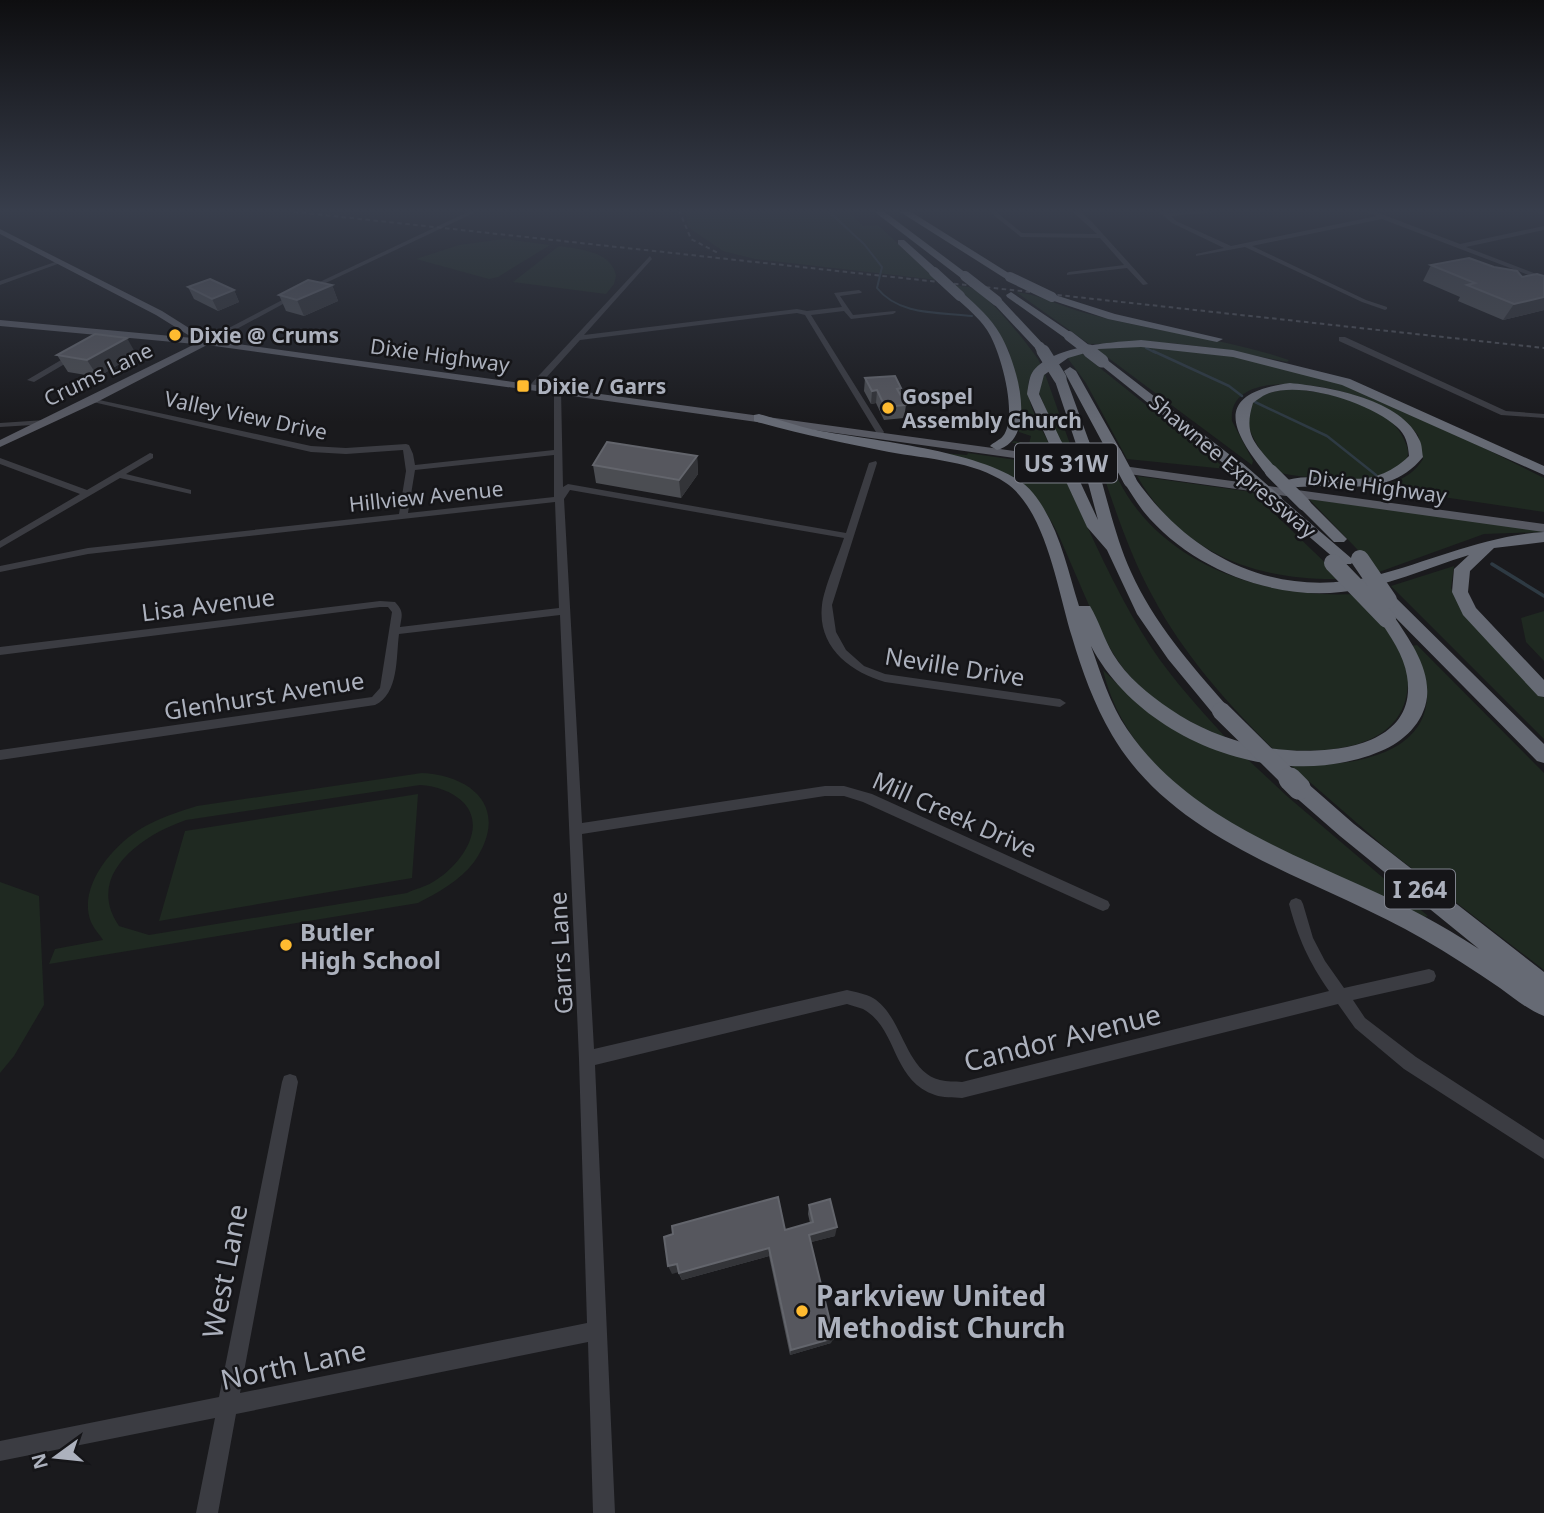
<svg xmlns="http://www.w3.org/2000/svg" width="1544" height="1513" font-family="'Noto Sans',sans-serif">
<rect width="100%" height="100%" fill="#1a1a1d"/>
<path fill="#1f2921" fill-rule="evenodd" d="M685,210H847L863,226L878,225L937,280L755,259L723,251L692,230L688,226Z
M504,239L550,245L498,277L489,279L416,259L459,245Z
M559,246C579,249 612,251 616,276L614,284L606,294L513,282Z
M953,285C958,286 964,286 969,287C988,293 1026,342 1038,359L1041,365C1012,384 1039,421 1049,444L1012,443L1014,441L1029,444L1031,436L1019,432L1009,351L994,326Z
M1016,292C1042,295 1064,308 1089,314C1155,332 1225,338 1289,360L1287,362L1222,349L1170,343L1089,344Z
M1110,346L1157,347L1226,354L1323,377L1420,416L1544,478V512L1375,487C1395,483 1412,477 1423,459L1418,435L1412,428C1392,417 1372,402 1350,394C1322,384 1227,369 1232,421L1253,461L1252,465L1095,348Z
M1080,352L1226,469L1127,459L1086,383L1066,356Z
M1044,371L1071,447L1062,446L1039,393Z
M1291,389C1328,392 1393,404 1406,444C1409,451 1409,458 1403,464C1380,489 1310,478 1279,473C1248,439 1223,395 1291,389Z
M942,453L967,455L968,453L1059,466C1088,527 1114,590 1151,647C1173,680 1200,709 1226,738C1124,695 1114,663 1072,566C1062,543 1051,513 1032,496C1006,472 975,464 942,453Z
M1137,476L1252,492L1342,579C1256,581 1182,554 1137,476Z
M1104,477L1118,479C1161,566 1266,599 1357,594C1377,615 1409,649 1408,681C1407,752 1324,754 1273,749C1228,704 1183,654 1153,597C1132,559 1118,518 1104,477Z
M1309,499L1544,530V532L1484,534L1379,572Z
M1454,566L1451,588L1473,623L1544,698V739L1391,586Z
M1544,611V661L1526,642L1521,618Z
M1417,645L1544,773V970L1388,850L1289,764C1338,768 1430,760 1427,691C1427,676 1417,659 1411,646Z
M1103,670L1138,704L1244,756L1288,797L1428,916L1425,917C1309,864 1136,809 1103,670Z
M422,773C475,776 510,810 474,862C461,880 437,893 418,903L49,964L55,949L103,940C100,935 94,929 91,922C77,887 113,845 142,828C159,818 178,812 197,806ZM420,785C436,786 452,791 464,803C488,830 458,867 433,882C425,887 415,889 407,893L149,935L119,926C84,875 142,835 186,820Z
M418,794L412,878L159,921L185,831Z
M0,882L39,896L44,1005L14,1056L0,1073Z"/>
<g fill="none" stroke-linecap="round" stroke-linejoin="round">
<path stroke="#2e3a43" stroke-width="2" d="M827,210L864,244L882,267L877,288C899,316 940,312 972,316
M1146,348L1156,353"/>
<path stroke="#2e3a43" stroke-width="2.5" d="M1153,351L1229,386L1242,396
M1255,402L1327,436L1376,475"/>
<path stroke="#2e3a43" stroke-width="3.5" d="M1492,564L1544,596"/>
<path fill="#3b3c42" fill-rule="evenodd" d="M472,210H480L294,298L209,344L202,342L290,296Z
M987,210H994L1022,233L1097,234L1071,210H1078L1092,222L1148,284L1143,285L1127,268L1067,275V273L1069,272L1124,265L1100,238L1021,237Z
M1157,210H1164L1167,213L1239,210L1171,216L1176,221L1231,246L1377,216L1362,210H1371L1460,244L1544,226V230L1466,247L1544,277V281L1382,219L1252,246L1366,300L1387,307V309L1385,310L1362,302L1245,247L1196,256V254L1224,248L1172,223Z
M1534,210L1544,211V215L1535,211Z
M650,256L652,259L584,335L797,309L807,311L842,307L834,293L859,290L862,292L861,293L840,296L853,315L895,311L896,312L893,314L851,319L844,311L811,315L884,432L883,434L876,432L805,315L797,313L580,340L536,389H530V385Z
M58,261L63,262L0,285V281Z
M1339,337H1345L1506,411L1544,414V418L1501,415L1339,341Z
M73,353L80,355L34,382L27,380Z
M554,388L561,390L563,487L568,484L846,533L869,463L876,461L877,463L832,605L836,632L846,650L864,666L885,674L1060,699L1066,703L1060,707L885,682C850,672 817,647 822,605C824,588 838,556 844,538L570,490L564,499L582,823L825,786H844L872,794L1108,901L1110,905L1108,909L1103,911L1098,909L863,802L844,796H825L582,834L594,1049L847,990C855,992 866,994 873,998C903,1016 905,1072 940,1080C947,1082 955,1081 962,1082L1329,991C1309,962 1298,938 1289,904L1291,900L1296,898L1301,900L1303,904L1313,938L1325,961L1344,988L1429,969L1434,971L1436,976L1434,981L1429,983L1353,1000L1365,1018L1416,1057L1544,1140V1159L1404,1069L1355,1028L1338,1004L962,1098C953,1097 943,1098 935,1095C891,1080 898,1028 863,1009C858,1007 852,1006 847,1004L595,1065L615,1513H593L588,1342L236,1414L218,1513H196L215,1418L0,1461V1441L219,1397L282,1082L284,1076L290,1074L296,1076L298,1082L240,1393L587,1323L579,1059L560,615L399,634C396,657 399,694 375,705L0,760V750L372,697L380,688L392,612L388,607H380L0,655V647L380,601L395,602C404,612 402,614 400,627L559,608L555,502L88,554L0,572V566L88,548L399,514L406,471L403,450L346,454L311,452L93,402H90V398L311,446L346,448L406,444L409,445L413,454L415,465L554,450ZM554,455V497L408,513L415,470Z
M45,420L49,422L48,424L0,427V423Z
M150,453L153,454V458L126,474L191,490V494L120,478L0,548V541L80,494L0,464V458L87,490Z"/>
<path fill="#575962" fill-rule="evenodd" d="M0,229L162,311L208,340L1544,524V532L207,345L97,402L0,447V440L195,344L0,326V320L193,338L156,315L0,234Z"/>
<path fill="#666a74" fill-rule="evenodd" d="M872,210H882L970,276L961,278Z
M897,210H908L1015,277L1006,279Z
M898,240H904L938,270V274H930L898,244Z
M1011,292L1073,334V338H1065L1007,297L1006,295Z
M956,294H964C977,306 991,318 1000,334C1016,361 1040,438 997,450L990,446C994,442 1000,440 1003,436C1019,416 1000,349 987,330C979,318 967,308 956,298Z
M1052,294L1115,314L1223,339L1217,342L1108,319L1048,299L1047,297Z
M993,299H1001L1044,345V349H1036L993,303Z
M1141,340L1233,350L1350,379L1544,466V475L1342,385L1233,357L1141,347L1099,349L1068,358L1044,375L1039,394L1063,445L1061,448H1051L1027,394C1028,388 1029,378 1032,373C1049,346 1113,342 1141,340Z
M1098,359H1106L1243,465V471H1233L1098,363Z
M1070,367L1076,371L1122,453L1120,456L1115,457L1108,453L1064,371Z
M1060,374L1066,378L1090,444L1088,447L1083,448L1076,444L1054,378Z
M1290,383C1329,387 1403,399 1420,441C1422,445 1422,452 1423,457C1395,491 1360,487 1320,486C1309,486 1298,488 1287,486V480C1335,469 1367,496 1409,456C1408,444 1406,435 1397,427C1371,403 1300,380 1267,394C1262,396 1257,400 1253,403C1242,438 1258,445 1278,471L1276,474H1266C1228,427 1215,393 1290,383Z
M759,414C778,419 796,426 816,430C870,441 999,451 1033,493C1059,525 1067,568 1079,606H1090C1099,621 1104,639 1113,654C1126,676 1149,695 1170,709C1196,727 1226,739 1257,746C1310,757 1420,755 1407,676C1404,655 1390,636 1379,619L1387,614L1393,615C1409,639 1430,667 1427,697C1424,723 1403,742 1381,751C1281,794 1141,742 1091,646C1101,674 1110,704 1127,729C1182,810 1276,847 1362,886C1403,904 1442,925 1479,949L1340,836L1292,794L1289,788L1292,782L1299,780L1306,782L1354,824L1544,972V1016C1528,1010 1514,998 1500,988C1475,971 1449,954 1423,939C1319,878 1177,846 1112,735C1094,704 1082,671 1072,637C1058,592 1046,510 1006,483C974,461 927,459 889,452C843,443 799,434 754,421V415Z
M1069,469L1076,473L1098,520L1086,475L1093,471L1100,475C1109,507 1117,541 1131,572C1154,623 1191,665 1227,706L1230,711L1227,716H1215L1168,659L1137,614L1107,550L1087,527L1062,473Z
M1130,477L1135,478C1191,558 1276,600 1374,576C1432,561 1484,536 1544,532V542L1494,548L1470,571L1468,592L1476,608L1544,680V697L1538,696L1463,615L1452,592L1454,569L1469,555C1427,568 1386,587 1341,592C1270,600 1189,567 1144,512C1136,502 1130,491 1123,481Z
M1276,497L1281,498L1351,558L1354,561L1351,564H1341L1271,504L1269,501L1271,498Z
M1304,500L1309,501L1347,539L1344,542H1334L1299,507L1297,504L1299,501Z
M1388,595L1394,596L1544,744V763L1537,761L1382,604L1380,600L1382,596Z"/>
<path stroke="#4e5057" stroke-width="2" stroke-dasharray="4.5 3.5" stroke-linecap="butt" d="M278,210L1544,348
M679,210L691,239L718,253"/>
<path stroke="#666a74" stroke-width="10" d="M934,272L960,296
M965,276L997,301
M1010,277L1052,297
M1069,336L1091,353
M1040,347L1044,353"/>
<path stroke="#666a74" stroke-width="13" d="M1043,351L1060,378
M1089,351L1102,361
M1083,444L1093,475
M1056,445L1069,473
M1115,453L1130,481
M1238,468L1276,501
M1271,471L1304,504"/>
<path stroke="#666a74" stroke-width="18" d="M1360,559L1388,600
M1333,563L1387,619
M1221,711L1292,781"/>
<path stroke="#666a74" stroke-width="23" d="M1290,779L1299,788"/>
</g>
<path fill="#4b4d52" d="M1431,265L1522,277L1544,276V310L1503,320L1458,301L1460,297L1423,281Z
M332,285L338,301L304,316L286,311L279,295Z
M188,287L234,290L239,302L218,311L194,299Z
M136,354L98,377L68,372L57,355Z
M865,378L901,388V395L906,405L904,418L884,420L876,403L871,404L864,391Z
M697,456L698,474L681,498L596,483L593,465Z
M809,1205L835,1236L811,1242L831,1343L790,1355L769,1256L682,1280L678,1272L672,1274L785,1230L810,1223L808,1214Z"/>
<path fill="#333438" d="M332,285L338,301L304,316L297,300Z
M234,290L239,302L218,311L212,299Z
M1544,297V310L1503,320L1514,304Z
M127,338L136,354L98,377L87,360Z
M877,390L876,403L871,404L872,391Z
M697,456L698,474L681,498L679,480Z
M837,1227L835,1236L808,1243L809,1235Z
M769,1248V1256L682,1280L679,1273Z
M677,1264L681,1271L672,1274L668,1266Z
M834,1338L831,1343L790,1355L791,1350Z"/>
<path fill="#56575e" stroke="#63656c" stroke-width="2" d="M1469,258L1494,267L1517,271L1522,277L1537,274L1544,276V297L1514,304L1467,285L1475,283L1431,265Z
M210,279L234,290L212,299L188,287Z
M308,280L332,285L297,300L279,295Z
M95,334L127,338L87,360L57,355Z
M895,376L901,388L897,389L906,405L885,407L877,390L872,391L865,378Z
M607,442L697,456L679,480L593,465Z
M778,1197L785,1230L813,1222L809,1205L830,1199L837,1227L809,1235L834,1338L791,1350L769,1248L679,1273L677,1264L668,1266L664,1237L673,1234L672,1226Z"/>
<linearGradient id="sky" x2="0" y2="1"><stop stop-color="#0e0e10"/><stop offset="0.5" stop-color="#383e4c"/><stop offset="1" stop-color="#383e4c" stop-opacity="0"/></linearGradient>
<rect width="1544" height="422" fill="url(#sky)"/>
<g fill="#ffbb30" stroke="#151518" stroke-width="2.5">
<circle cx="175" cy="335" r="7"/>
<rect x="516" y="379" width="14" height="14" rx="3.5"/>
<circle cx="888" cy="408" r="7"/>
<circle cx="286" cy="945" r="7"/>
<circle cx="802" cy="1311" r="7"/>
</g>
<g text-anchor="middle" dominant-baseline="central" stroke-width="5" stroke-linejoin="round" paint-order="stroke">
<g font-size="21" font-weight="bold" fill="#acb1bd" stroke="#151518" text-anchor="start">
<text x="189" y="335">Dixie @ Crums</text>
<text x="537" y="386">Dixie / Garrs</text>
<text x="902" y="396">Gospel<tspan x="902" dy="24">Assembly Church</tspan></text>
</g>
<g font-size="21" fill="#acb1bd" stroke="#151518">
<text transform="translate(440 355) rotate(8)">Dixie Highway</text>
<text transform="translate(98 374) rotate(-26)">Crums Lane</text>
<text transform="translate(246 415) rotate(12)">Valley View Drive</text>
<text transform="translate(1233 466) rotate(40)">Shawnee Expressway</text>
<text transform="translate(1377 486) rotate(8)">Dixie Highway</text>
<text transform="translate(426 496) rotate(-6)">Hillview Avenue</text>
</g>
<g fill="#151518" stroke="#7f828c" stroke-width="2">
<rect x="1015" y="443.5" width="102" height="39" rx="5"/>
<rect x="1385" y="869.5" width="70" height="39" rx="5"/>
</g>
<g font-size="23" font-weight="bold" fill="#acb1bd">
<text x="1066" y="463">US 31W</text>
<text x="1420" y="889">I 264</text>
</g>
<g font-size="24" fill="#acb1bd" stroke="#151518">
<text transform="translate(208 604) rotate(-7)">Lisa Avenue</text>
<text transform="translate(955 666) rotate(9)">Neville Drive</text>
<text transform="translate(264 695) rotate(-9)">Glenhurst Avenue</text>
<text transform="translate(955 814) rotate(24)">Mill Creek Drive</text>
<text transform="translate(560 953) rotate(-93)">Garrs Lane</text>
</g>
<g font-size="24" font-weight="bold" fill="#acb1bd" stroke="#151518" text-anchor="start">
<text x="300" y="931">Butler<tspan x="300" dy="28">High School</tspan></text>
</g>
<g font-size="28" fill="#acb1bd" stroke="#151518">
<text transform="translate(1062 1037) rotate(-14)">Candor Avenue</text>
<text transform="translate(224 1271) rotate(-79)">West Lane</text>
<text transform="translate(293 1364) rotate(-12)">North Lane</text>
</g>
<g font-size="28" font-weight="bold" fill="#acb1bd" stroke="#151518" text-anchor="start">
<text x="816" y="1295">Parkview United<tspan x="816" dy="32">Methodist Church</tspan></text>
</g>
</g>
<g transform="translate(56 1457) rotate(255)" stroke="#151518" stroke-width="5" paint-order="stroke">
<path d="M0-5L12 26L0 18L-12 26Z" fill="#acb1bd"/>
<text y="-10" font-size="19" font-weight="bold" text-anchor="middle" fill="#acb1bd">N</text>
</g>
</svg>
